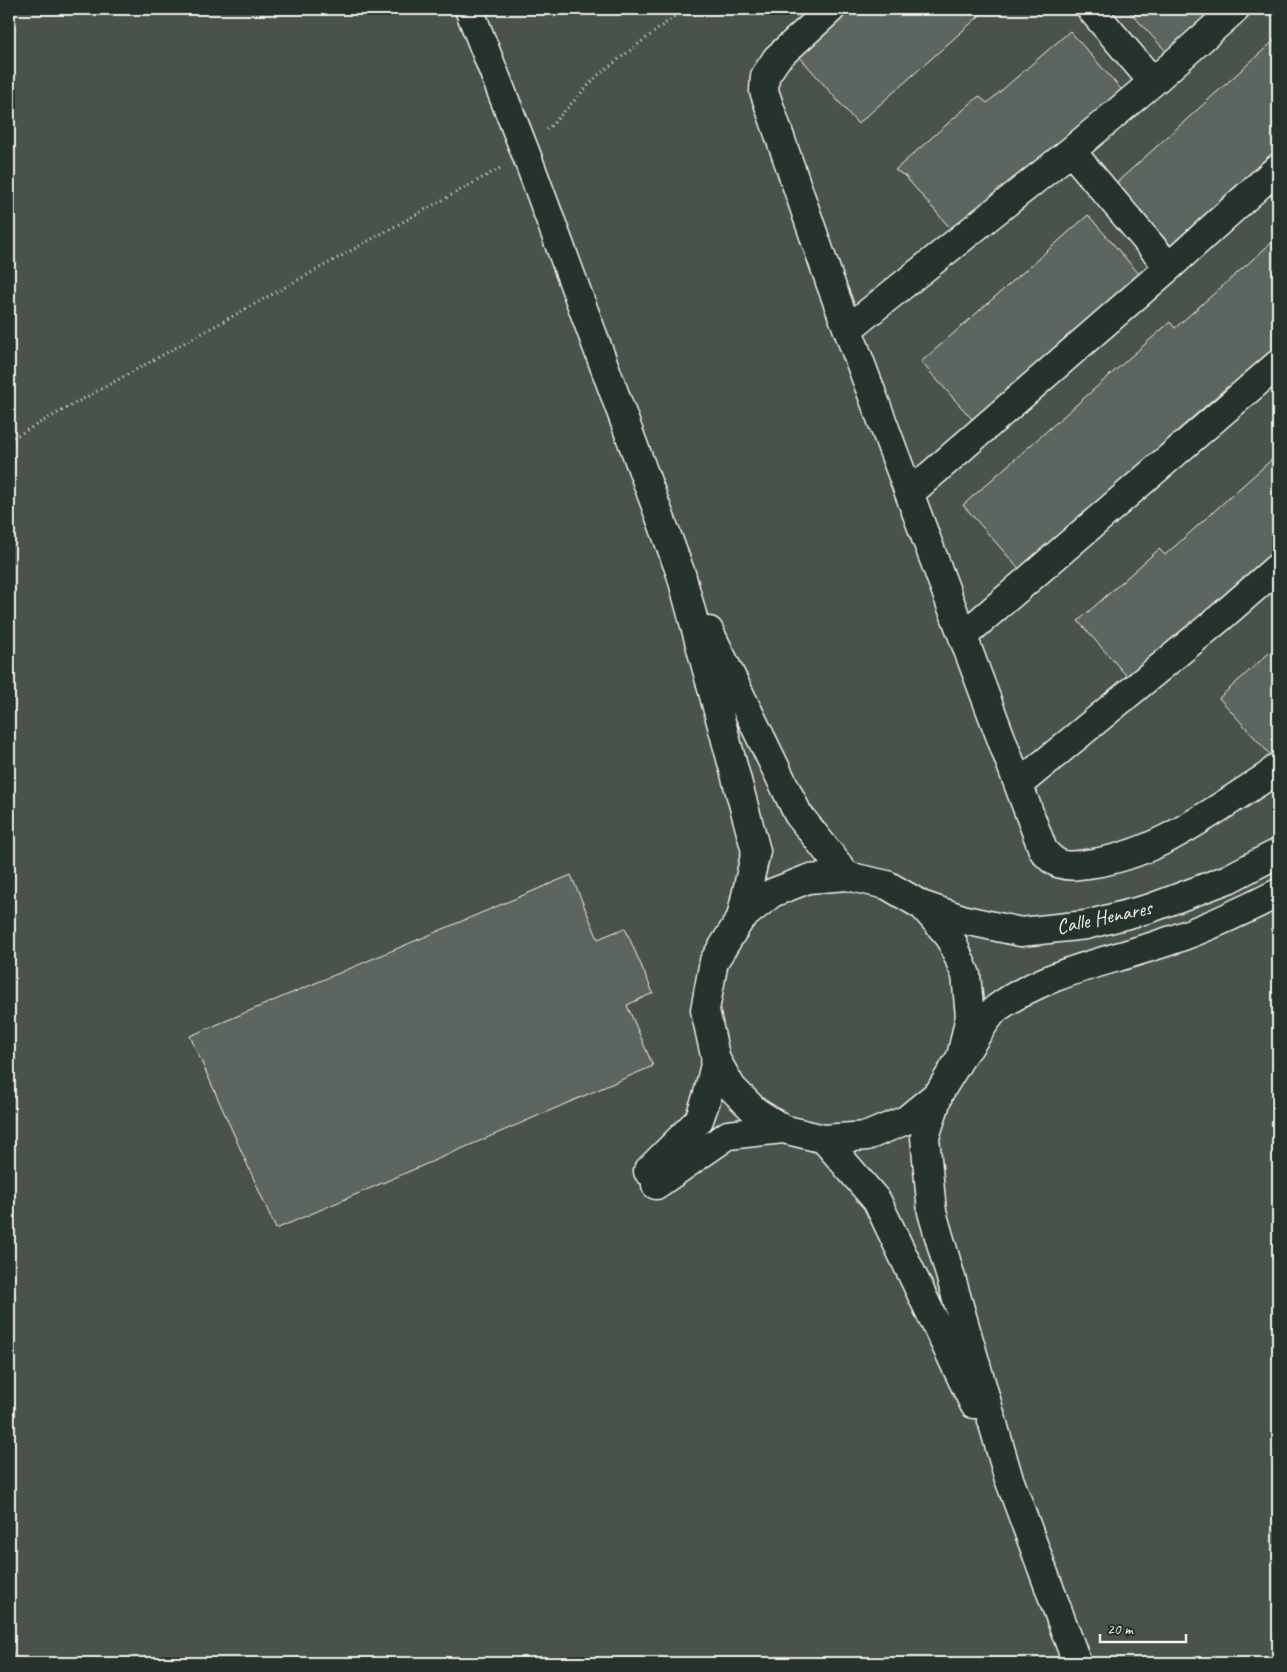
<svg xmlns="http://www.w3.org/2000/svg" width="1287" height="1672" font-family="Caveat,sans-serif">
<rect width="100%" height="100%" fill="#2e3b34"/>
<filter id="ink" filterUnits="userSpaceOnUse"><feTurbulence type="fractalNoise" baseFrequency=".02" numOctaves="2"/><feDisplacementMap in="SourceGraphic" scale="10" xChannelSelector="R" yChannelSelector="G"/><feConvolveMatrix kernelMatrix="1 2 1 2 8 2 1 2 1" color-interpolation-filters="sRGB"/></filter>
<g filter="url(#ink)">
<path fill="#48524c" stroke="#9ea29a" d="M9,9H1278V1663H9Z"/>
<g fill="none" stroke-linecap="round" stroke-linejoin="round">
<path stroke="#a4a8a0" stroke-width="9" d="M9,1654L11,1663"/>
</g>
<path fill="#5c655e" stroke="#f4f1e8" d="M852,9H987L858,124L799,56Z
M1127,9H1232L1175,61Z
M1070,31L1128,97L957,236L905,176L895,170L979,96L987,103Z
M1278,37V159L1176,251L1115,184Z
M1088,215L1146,282L980,428L921,362Z
M1278,237V355L1236,393L1228,386L1020,570L963,505L1170,322L1175,328Z
M1278,454V564L1134,684L1078,621L1159,549L1165,555Z
M1278,645V755L1274,759L1219,698Z
M571,875L598,939L625,928L653,993L627,1005L653,1066L276,1229L190,1036Z"/>
<g fill="none" stroke-linecap="round" stroke-linejoin="round">
<defs>
<path id="minor" d="M469,9L526,154L681,574L756,851L741,918L714,961L705,1010L716,1060L732,1088L755,1111L783,1129L824,1139L867,1136L906,1120L939,1093
M831,9L777,58L765,76L764,91L830,282L1043,850C1048,856 1053,862 1061,864C1069,867 1079,865 1087,864C1156,856 1211,812 1268,776L1278,767
M1091,9L1153,82
M1071,151L1169,267
M848,329L1071,151L1153,82L1235,9
M910,493L1169,267L1278,168
M709,631L798,814L847,876
M963,636L1278,364
M1019,784L1220,618L1278,567
M924,906L965,920L1021,932L1086,925L1151,908L1228,879L1278,853
M741,918L772,893L808,879L847,876L887,885L923,906L950,937L966,975L970,1016L961,1057L939,1093L925,1137L932,1212L1008,1476L1077,1663
M968,1048C976,1037 987,1016 997,1008C1046,972 1107,962 1163,943C1203,930 1241,912 1278,893
M824,1139L877,1201L974,1404
M648,1171L699,1120L708,1094L716,1060
M656,1185L728,1135L783,1129"/>
</defs>
<use href="#minor" stroke="#f4f1e8" stroke-width="31"/>
<path stroke="#f4f1e8" stroke-width="3" stroke-dasharray="1 4" stroke-linecap="butt" d="M547,130L597,76L684,9
M9,440L502,167"/>
<use href="#minor" stroke="#26332d" stroke-width="28"/>
</g>
</g>
<g text-anchor="middle" dominant-baseline="central" stroke-width="5" stroke-linejoin="round" paint-order="stroke">
<g font-size="21" fill="#f4f1e8" stroke="#26332d">
<text transform="translate(1104 917) rotate(-12)">Calle Henares</text>
</g>
</g>
<rect width="1287" height="1672" fill="none" stroke="#26332d" stroke-width="30"/>
<rect x="15" y="15" width="1257" height="1642" fill="none" stroke="#f4f1e8" stroke-width="2" filter="url(#ink)"/>
<path d="M1100 1634v8h86v-8" fill="none" stroke="#f4f1e8" stroke-width="2.5"/>
<text x="1107" y="1634" font-size="15" fill="#f4f1e8" stroke="#26332d" stroke-width="4" paint-order="stroke">20 m</text>
</svg>
